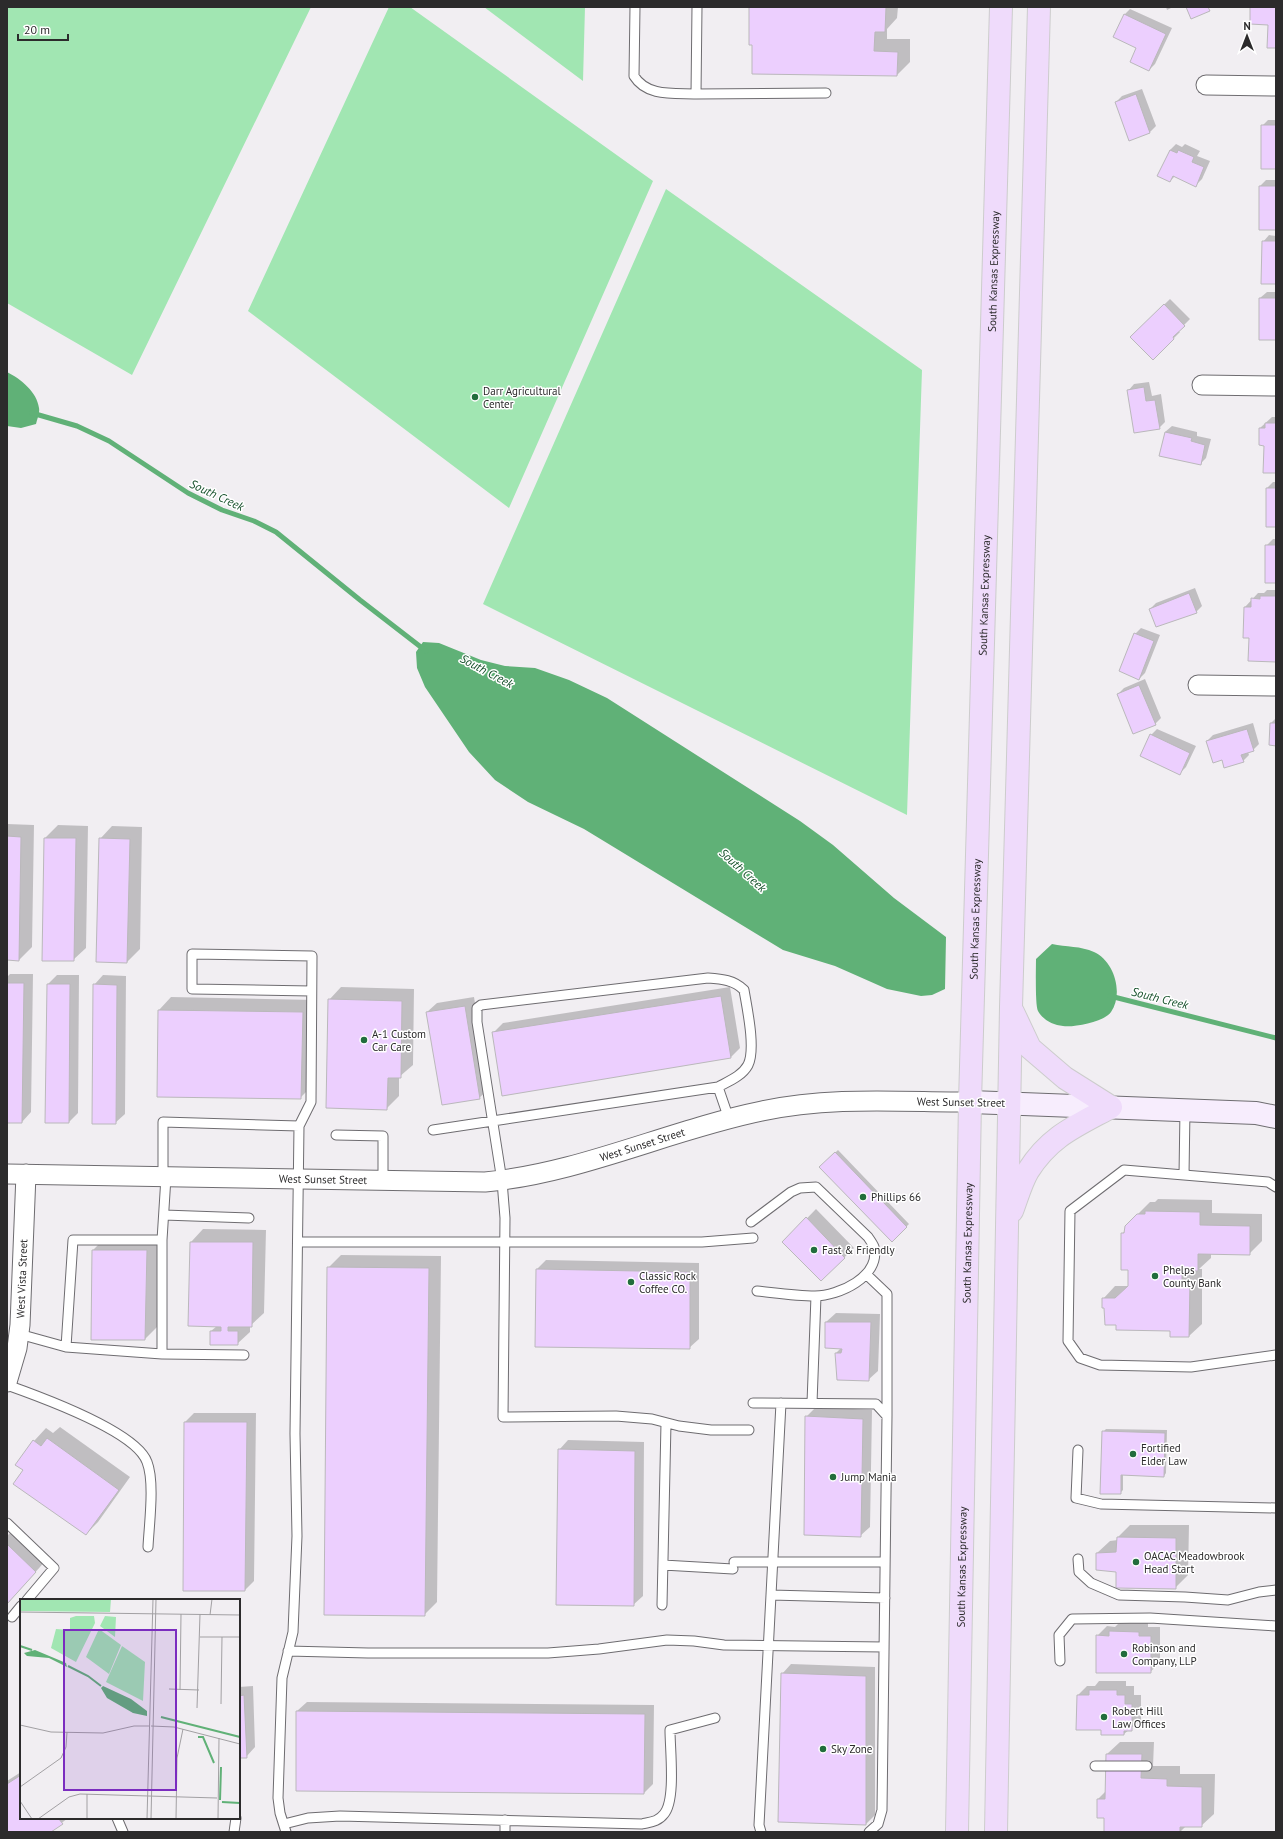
<svg xmlns="http://www.w3.org/2000/svg" width="1283" height="1839" font-family="'PT Sans',sans-serif">
<rect width="100%" height="100%" fill="#f1eef2"/>
<path fill="#a1e6b2" d="M7,7H311L132,375L7,303Z
M389,7H410L653,181L509,508L248,311Z
M484,7H585L583,81Z
M666,189L922,370L907,815L483,604Z"/>
<path fill="#60b177" d="M7,372C21,379 37,392 39,408C40,413 37,419 36,424L21,428L7,426Z
M423,642L439,643L481,660L505,666L535,668L569,680L607,698L800,821L833,845L894,898L946,937L945,989L932,995L921,996L887,989L835,966L783,950L584,829L528,802L495,780L469,752L425,687L417,668L416,652Z
M1052,944C1066,947 1081,946 1094,952C1114,961 1124,993 1111,1012C1106,1021 1073,1028 1063,1026C1053,1025 1043,1020 1038,1011C1035,1005 1036,969 1036,959Z"/>
<path fill="#0003" d="M750,7H898L897,18L887,29V39H910V62L897,75L753,44Z
M1166,7H1173L1167,10Z
M1130,9L1172,28L1155,64L1149,70L1124,15Z
M1142,89L1156,126L1150,132L1130,140L1116,102L1122,96Z
M1268,120H1276V168L1262,126Z
M1176,144L1182,147L1185,144L1200,151L1197,156L1210,161L1202,179L1196,185L1175,176L1170,181L1159,175L1170,150Z
M1266,180H1276V229L1260,186Z
M1269,235L1276,236V283L1263,242Z
M1267,292H1276V339L1260,298Z
M1170,299L1190,319L1178,331L1180,332L1153,359L1131,337Z
M1149,382L1152,396L1161,394L1165,422L1159,428L1128,391L1134,384Z
M1272,417H1276V472L1260,428Z
M1172,426L1197,432V436L1211,439L1206,458L1200,464L1165,432Z
M1273,482H1276V526L1267,488Z
M1273,539H1276V582L1266,546Z
M1195,588L1202,606L1196,612L1150,609L1156,603Z
M1267,590H1276V661L1250,637L1245,607L1258,593H1264Z
M1141,628L1160,635L1145,673L1139,679L1135,634Z
M1145,679L1161,718L1155,724L1118,694L1124,688Z
M1276,718V745L1271,723Z
M1253,723L1259,744L1253,750L1248,752L1249,755L1243,761L1222,759L1207,741L1213,735Z
M1157,729L1196,746L1186,767L1180,773L1151,735Z
M7,824L34,825L32,947L19,960L7,959Z
M58,825L88,826L86,948L73,960H43L45,838Z
M112,826L142,827L140,949L127,962L97,961L100,839Z
M10,974H33L31,1112L22,1122H7V977Z
M57,975H79L78,1113L69,1122L48,984Z
M103,975L126,976L125,1114L115,1123L94,985Z
M341,987L414,989L413,1065L399,1077V1096L386,1109L329,1000Z
M730,987L740,1048L731,1057L493,1033L503,1023Z
M171,997L315,1000L313,1085L300,1098L158,1096L159,1010Z
M474,997L489,1089L479,1098L427,1012L437,1003Z
M838,1150L909,1224L892,1241L820,1167Z
M1158,1199L1212,1200V1213L1262,1214V1241L1249,1254L1211,1253V1258L1199,1269H1202V1324L1189,1336H1171V1330L1117,1324L1105,1307L1103,1299L1115,1286H1129V1269L1122,1234L1125,1231L1126,1226L1150,1202H1155Z
M816,1209L854,1248L821,1280L784,1242Z
M203,1229L266,1230L264,1313L250,1326V1332L237,1344L211,1331L217,1326L189,1325L191,1242Z
M106,1237L159,1238L158,1326L145,1339L93,1250Z
M341,1255L441,1256L437,1602L424,1615L328,1268Z
M546,1260L699,1263V1339L689,1348L536,1270Z
M836,1313L880,1314L878,1371L868,1380L836,1353L841,1348L826,1322Z
M816,1407L872,1410L870,1527L860,1536L806,1417Z
M194,1413H256L254,1581L245,1590L185,1422Z
M60,1427L130,1477L98,1522L86,1534L24,1470L34,1441L46,1428L53,1433Z
M1106,1429L1167,1430L1166,1473L1164,1476L1123,1475V1490L1120,1493L1103,1432Z
M568,1440L644,1442L643,1596L633,1605L559,1450Z
M1130,1525H1189L1188,1575L1175,1588L1117,1571L1097,1553L1110,1541L1118,1540V1537Z
M15,1528L48,1558L7,1604V1536Z
M1119,1623H1148V1627H1160V1663L1150,1672L1097,1636L1107,1626L1115,1627Z
M791,1664L875,1667V1815L866,1824L782,1674Z
M1099,1681H1126V1686H1134V1695H1141V1720L1124,1734H1102V1729H1077L1078,1695L1087,1686H1095Z
M253,1686L255,1747L246,1757H239V1687Z
M307,1702L654,1705L653,1784L644,1793L297,1711Z
M1120,1742H1154L1153,1766H1180V1774H1215L1214,1814L1201,1826H1186L1180,1832H1155L1105,1817L1098,1799L1106,1791L1107,1754Z
M21,1772V1818H68L50,1832H7V1781Z"/>
<g fill="none" stroke-linecap="round" stroke-linejoin="round">
<path stroke="#60b177" stroke-width="5" d="M32,413L77,426L109,441L188,493L222,510L254,521L276,532L360,600L426,651
M1110,996L1276,1038"/>
</g>
<path fill="#eccffe" stroke="#bab8bb" d="M749,7H886L885,32H875L874,51L898,52L897,76L752,74V45H749Z
M1186,7H1208L1210,11L1191,19Z
M1250,7H1276V48H1267L1268,25L1250,24Z
M1124,14L1166,34L1149,71L1130,62L1136,48L1113,37Z
M1136,94L1150,133L1129,141L1115,102Z
M1261,125H1276V169H1261Z
M1170,150L1177,153L1178,150L1194,157L1192,162L1204,167L1196,187L1173,176L1170,182L1157,176Z
M1259,186H1276V230H1259Z
M1262,241H1276V284H1261Z
M1259,298H1276V340H1259Z
M1164,304L1185,326L1173,337L1174,339L1153,360L1130,337Z
M1144,387L1146,401L1155,400L1160,429L1134,433L1127,390Z
M1265,423H1276V473H1263L1264,446L1259,445V428H1265Z
M1165,432L1192,438L1191,441L1205,445L1201,465L1159,456Z
M1266,488H1276V527H1266Z
M1265,545H1276V583H1265Z
M1189,593L1197,613L1156,627L1149,609Z
M1260,596H1276V662L1248,661L1249,638H1243L1244,607H1251V598L1260,599Z
M1134,633L1154,641L1139,680L1119,671Z
M1139,685L1156,725L1133,734L1117,694Z
M1270,723H1276V746L1269,745Z
M1247,729L1254,751L1241,755L1244,762L1224,768L1222,760L1213,763L1206,741Z
M1150,734L1190,753L1180,775L1140,756Z
M7,836L21,837L19,961L7,960Z
M44,838H76L74,961H42Z
M99,838L130,839L127,963L96,962Z
M7,983H24L22,1123H7Z
M47,984H70L69,1123H45Z
M93,984L117,985L116,1124H92Z
M721,996L731,1058L502,1096L492,1032Z
M328,999L402,1001L401,1078H388L387,1110L326,1108Z
M465,1006L480,1099L442,1105L426,1012Z
M158,1010L303,1012L301,1099L157,1097Z
M835,1152L907,1227L892,1242L819,1167Z
M1145,1211L1200,1212V1225L1250,1226V1255L1198,1254V1271H1182V1281H1190L1189,1337H1170V1331L1116,1330V1325H1105L1104,1308H1102V1298H1115L1128,1286V1270H1121V1233H1124L1125,1226L1137,1214H1145Z
M806,1217L845,1258L821,1281L782,1242Z
M190,1242H253L252,1327H228V1331H238V1345H210V1331H221V1327L188,1326Z
M92,1250H147L145,1340H91Z
M327,1267L429,1268L425,1616L324,1615Z
M536,1269L690,1272V1349L535,1347Z
M825,1322H871L869,1381L837,1380L835,1353H841L842,1349L825,1348Z
M805,1416L863,1419L861,1537L804,1535Z
M184,1422H247L245,1591H183Z
M1102,1431L1165,1433L1164,1477L1121,1475V1494H1100Z
M47,1438L119,1490L86,1535L13,1484L23,1470L15,1465L33,1440L41,1446Z
M558,1449L635,1451L634,1606L556,1605Z
M1117,1537L1176,1538V1589L1116,1588V1572L1096,1570V1553L1116,1552Z
M7,1544L36,1572L7,1604Z
M1109,1631L1139,1632V1636H1151V1673H1096V1635L1109,1636Z
M781,1673L866,1676V1825L778,1822Z
M1089,1690H1117V1695H1125V1704H1132V1731H1124V1735H1101V1730H1076L1077,1695H1089Z
M244,1695L247,1758H239V1696Z
M296,1711L645,1714L644,1794L296,1791Z
M1106,1754H1142L1141,1778L1167,1779V1786L1202,1787V1827H1180V1832H1104V1818H1097V1799H1105Z
M21,1775V1818H58L63,1824L51,1832H7V1784Z"/>
<g fill="none" stroke-linecap="round" stroke-linejoin="round">
<defs>
<path id="service" d="M635,7L634,76C647,97 674,93 696,94
M697,7L696,94L826,93
M729,1119L718,1087C729,1081 742,1076 748,1065C756,1049 747,1008 744,990C734,980 722,979 708,978L481,1005L477,1008V1022L502,1181L505,1218L503,1417L616,1416L652,1419L679,1426L711,1430H749
M299,1126L311,1102L312,956L192,954V989L311,991
M433,1130L718,1087
M336,1135L383,1136V1182
M1184,1175L1185,1110
M163,1177V1122L299,1126L295,1434L297,1536L293,1632L282,1678L278,1798L280,1813L286,1832
M1276,1187L1268,1182L1124,1170L1070,1211L1068,1341L1080,1358L1100,1365L1191,1367L1276,1355
M164,1215L249,1218
M751,1222L791,1192L800,1188L816,1187L868,1237C870,1240 873,1244 874,1247C881,1277 838,1296 815,1296C796,1296 776,1293 757,1291
M162,1240L166,1177
M298,1242H702L753,1238
M866,1274L887,1294V1416
M19,1334L66,1347L73,1240H162V1354L244,1355
M66,1347L162,1354
M7,1385C38,1396 136,1431 147,1462C155,1482 149,1525 148,1547
M753,1403L876,1404L887,1416L882,1810L878,1824L869,1832
M812,1403L816,1296
M1078,1450L1076,1498L1101,1504L1276,1508
M7,1523L54,1568L27,1600
M1078,1559L1079,1572L1091,1583L1119,1595L1185,1597L1228,1600L1259,1592L1276,1590
M734,1562H885
M663,1565L733,1569
M771,1595L885,1598
M662,1605L666,1423
M12,1617L21,1606
M288,1651L368,1653H548L599,1649L667,1640L694,1641L724,1645L884,1647
M1060,1661L1059,1635L1072,1619L1150,1618L1276,1626
M1095,1766H1147
M117,1818L123,1832
M284,1824L308,1818L340,1816L642,1824C650,1822 658,1822 664,1814C676,1800 670,1750 670,1730L715,1718
M234,1832L236,1818
M505,1832V1820
M761,1832L759,1825L781,1403"/>
<g id="minor">
<path d="M1206,85L1276,86"/>
<path d="M1202,385L1276,386"/>
<path d="M1198,685L1276,686"/>
<path id="s1" d="M7,1174L485,1182C581,1173 669,1130 762,1111C830,1096 901,1102 970,1102"/>
<path id="s2" d="M7,1382L17,1348L20,1325L26,1174"/>
</g>
<path id="secondary" d="M970,1102L1256,1113L1276,1117"/>
<g id="primary">
<path d="M1012,1211C1017,1198 1021,1183 1028,1171C1050,1136 1076,1126 1111,1107L1065,1078L1030,1048L1013,1012"/>
<path id="s3" d="M957,1832L970,1102L1001,7"/>
<path d="M996,1832L1011,1007L1039,7"/>
</g>
</defs>
<use href="#service" stroke="#6e6c70" stroke-width="11"/>
<use href="#minor" stroke="#6e6c70" stroke-width="21"/>
<use href="#secondary" stroke="#6e6c70" stroke-width="24"/>
<use href="#primary" stroke="#ccc" stroke-width="24"/>
<use href="#service" stroke="#fff" stroke-width="9"/>
<use href="#minor" stroke="#fff" stroke-width="19"/>
<use href="#secondary" stroke="#f7edfd" stroke-width="22"/>
<use href="#primary" stroke="#efdbfb" stroke-width="22"/>
</g>
<g fill="#216d3c" stroke="#fff" stroke-width="1.5">
<circle cx="475" cy="397" r="4"/>
<circle cx="364" cy="1040" r="4"/>
<circle cx="863" cy="1197" r="4"/>
<circle cx="814" cy="1250" r="4"/>
<circle cx="1155" cy="1276" r="4"/>
<circle cx="631" cy="1282" r="4"/>
<circle cx="1133" cy="1454" r="4"/>
<circle cx="833" cy="1477" r="4"/>
<circle cx="1136" cy="1562" r="4"/>
<circle cx="1124" cy="1654" r="4"/>
<circle cx="1104" cy="1717" r="4"/>
<circle cx="823" cy="1749" r="4"/>
</g>
<g text-anchor="middle" dominant-baseline="central" stroke-width="3" stroke-linejoin="round" paint-order="stroke">
<g font-size="11" fill="#2c2b2c" stroke="#fff">
<text stroke="none"><textPath href="#s3" startOffset="1561">South Kansas Expressway</textPath></text>
<text stroke="none"><textPath href="#s3" startOffset="1237">South Kansas Expressway</textPath></text>
<text stroke="none"><textPath href="#s3" startOffset="913">South Kansas Expressway</textPath></text>
<text transform="translate(961 1102) rotate(1)">West Sunset Street</text>
<text stroke="none"><textPath href="#s1" startOffset="640">West Sunset Street</textPath></text>
<text stroke="none"><textPath href="#s1" startOffset="316">West Sunset Street</textPath></text>
<text stroke="none"><textPath href="#s3" startOffset="589">South Kansas Expressway</textPath></text>
<text stroke="none"><textPath href="#s2" startOffset="105">West Vista Street</textPath></text>
<text stroke="none"><textPath href="#s3" startOffset="265">South Kansas Expressway</textPath></text>
</g>
<g font-size="11" fill="#2c2b2c" stroke="#fff" text-anchor="start">
<text x="483" y="391">Darr Agricultural<tspan x="483" dy="13">Center</tspan></text>
<text x="372" y="1034">A-1 Custom<tspan x="372" dy="13">Car Care</tspan></text>
<text x="871" y="1197">Phillips 66</text>
<text x="822" y="1250">Fast &amp; Friendly</text>
<text x="1163" y="1270">Phelps<tspan x="1163" dy="13">County Bank</tspan></text>
<text x="639" y="1276">Classic Rock<tspan x="639" dy="13">Coffee CO.</tspan></text>
<text x="1141" y="1448">Fortified<tspan x="1141" dy="13">Elder Law</tspan></text>
<text x="841" y="1477">Jump Mania</text>
<text x="1144" y="1556">OACAC Meadowbrook<tspan x="1144" dy="13">Head Start</tspan></text>
<text x="1132" y="1648">Robinson and<tspan x="1132" dy="13">Company, LLP</tspan></text>
<text x="1112" y="1711">Robert Hill<tspan x="1112" dy="13">Law Offices</tspan></text>
<text x="831" y="1749">Sky Zone</text>
</g>
<g font-size="12" font-style="italic" fill="#16512b" stroke="#fff">
<text transform="translate(217 495) rotate(25)">South Creek</text>
<text transform="translate(487 671) rotate(28)">South Creek</text>
<text transform="translate(743 870) rotate(42)">South Creek</text>
<text transform="translate(1160 998) rotate(14)">South Creek</text>
</g>
</g>
<g transform="translate(20 1599)">
<rect width="220" height="220" fill="#f1eef2"/>
<path d="M0,0H91L90,13L0,12ZM56,17H74L75,24L56,63L31,49L36,30L50,31V19ZM85,17L96,18L95,38L80,27ZM79,30L101,46L89,75L66,58ZM102,47L125,63L123,102L86,83Z" fill="#a1e6b2"/>
<path d="M15,51L46,64L47,68L29,59L7,57L4,54ZM83,87L111,100L127,112V117L113,114L87,99L81,89Z" fill="#60b177"/>
<path fill="none" stroke="#60b177" stroke-width="2" d="M0,47L12,51M48,67L68,77L81,87M141,118L220,138M178,138H183L194,164M200,201L201,168M202,203L220,204"/>
<path fill="none" stroke="#a2a0a3" stroke-width="1" d="M0,13L220,16M190,16L192,0M180,38H220M149,90L179,91M160,91L161,15M201,105L202,38M177,109L180,15M0,126L31,133L83,134L114,127H129M131,127L154,128L220,145M0,188L41,159L46,148L47,133M0,202L12,220M18,220L49,198L60,195L197,199M67,220V195M127,220L133,0M131,220L136,0M156,220L157,159L163,130M198,220L199,139"/>
<path fill="#7b2cbf" fill-opacity="0.15" stroke="#7b2cbf" stroke-width="2" d="M44,31H156V191H44Z"/>
<rect width="220" height="220" fill="none" stroke="#2c2b2c" stroke-width="2"/>
</g>
<rect width="1283" height="1839" fill="none" stroke="#2c2b2c" stroke-width="16"/>
<g transform="translate(1247 36)" stroke="#ffffff" stroke-width="3" paint-order="stroke">
<path d="M0-3L7 15L0 10L-7 15Z" fill="#2c2b2c"/>
<text y="-6" font-size="11" font-weight="bold" text-anchor="middle" fill="#2c2b2c">N</text>
</g>
<path d="M18 34v6h50v-6" fill="none" stroke="#2c2b2c" stroke-width="2"/>
<text x="24" y="34" font-size="12" fill="#2c2b2c" stroke="#ffffff" stroke-width="3" paint-order="stroke">20 m</text>
</svg>
